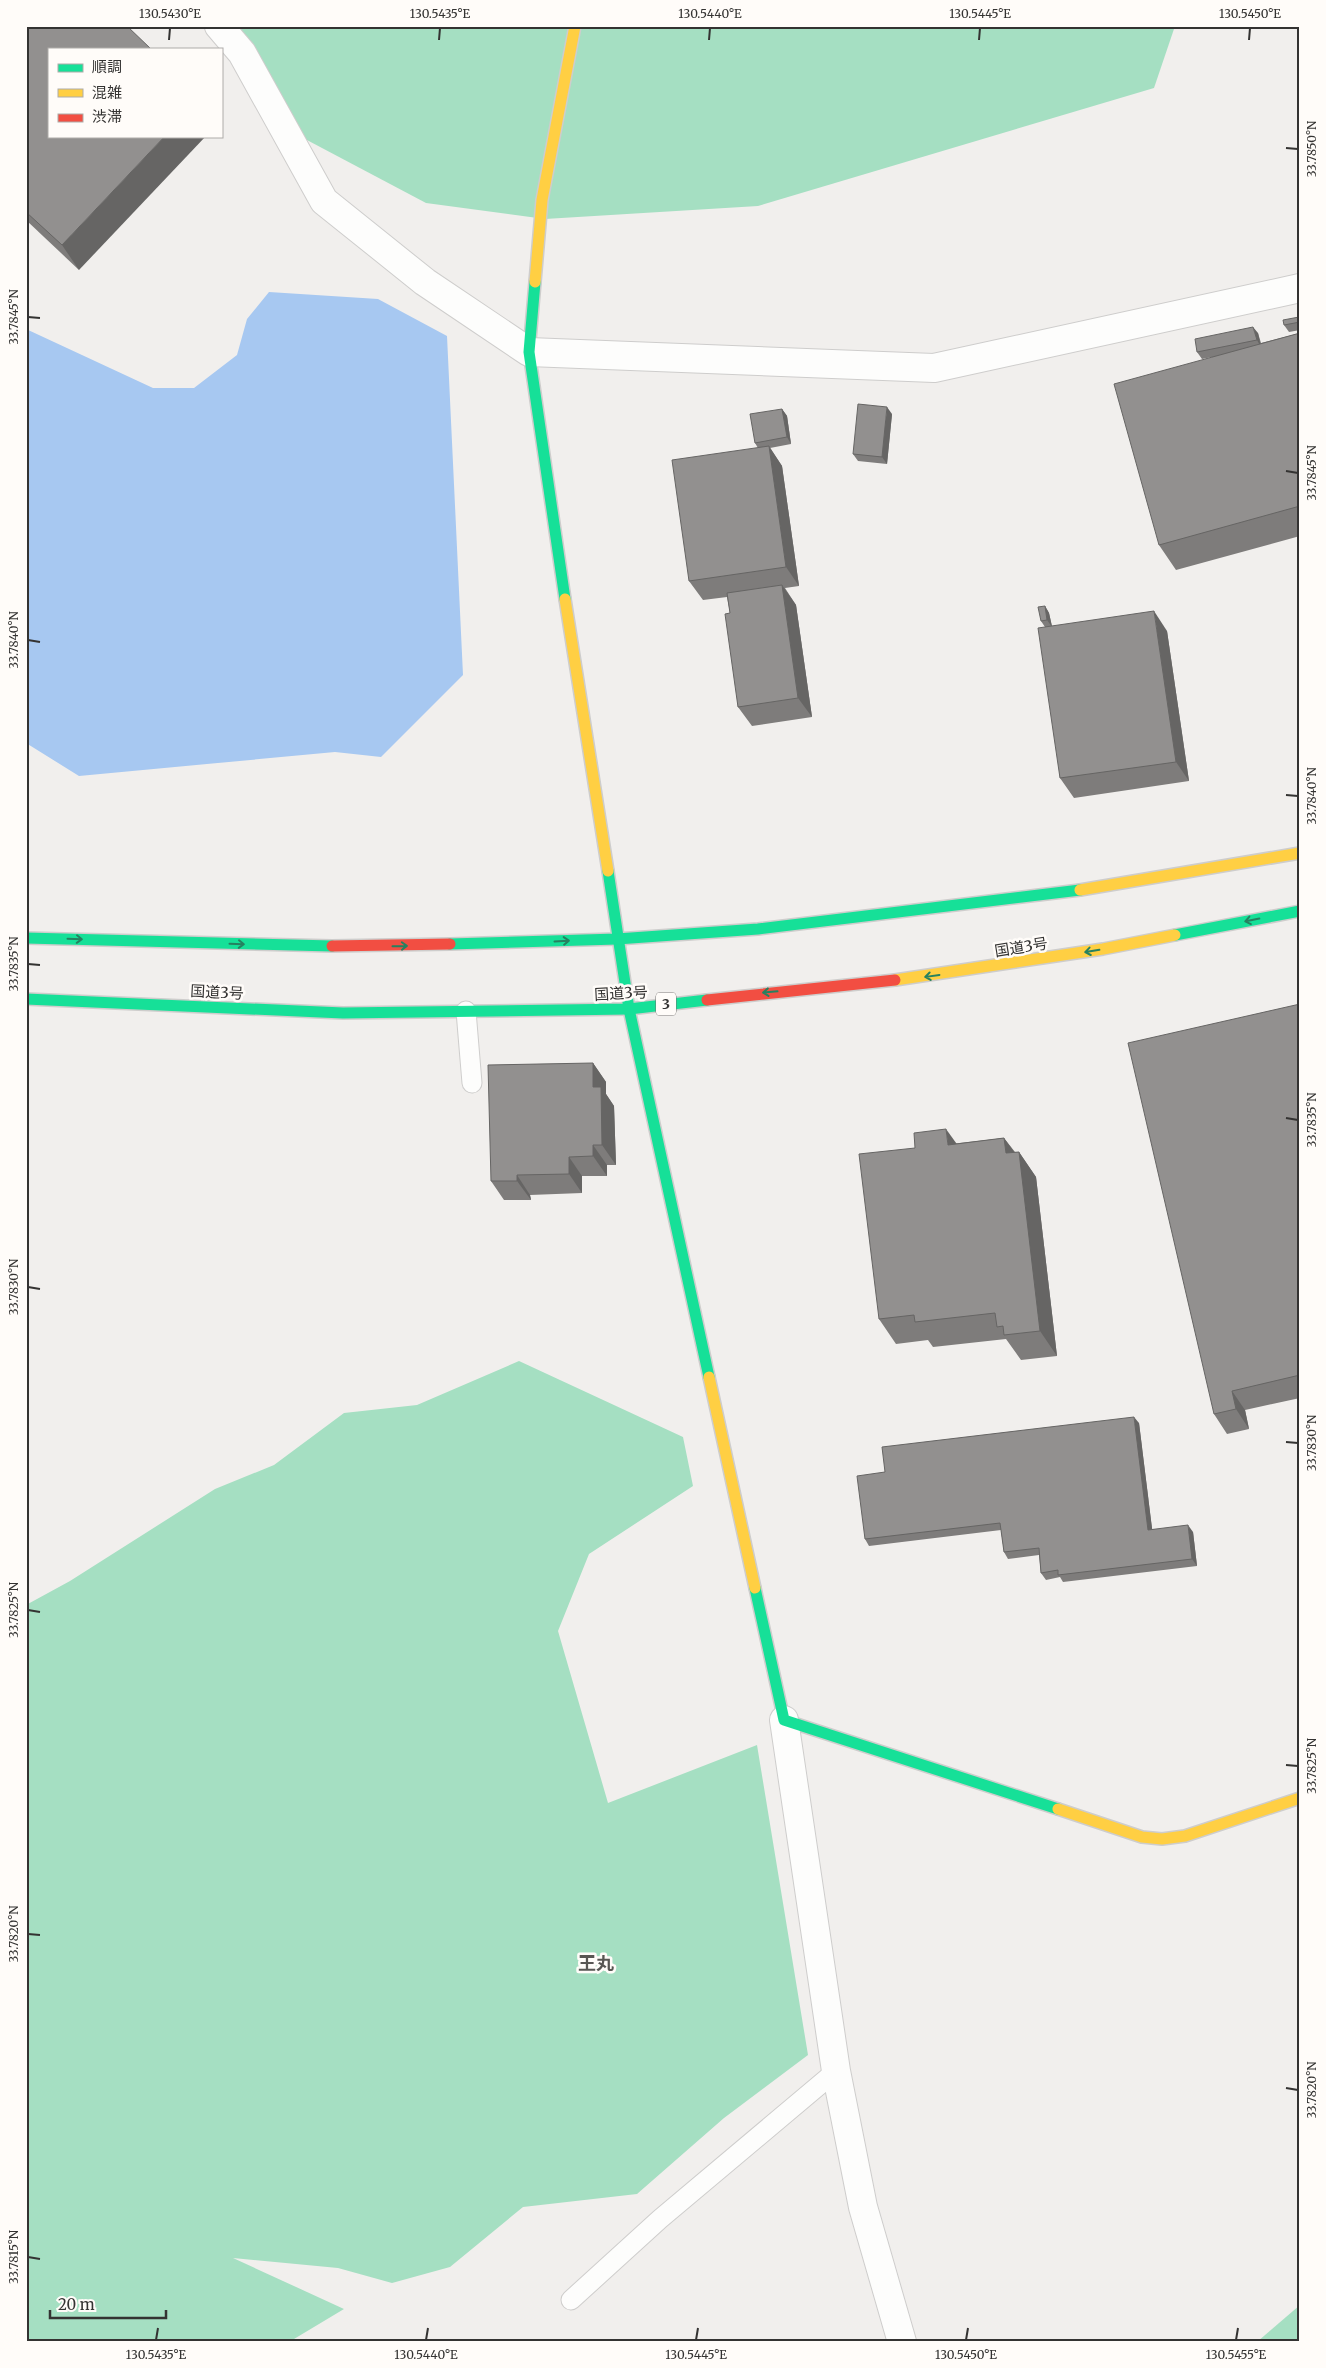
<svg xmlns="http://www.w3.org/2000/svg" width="1326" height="2368" font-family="Merriweather,'Noto Sans JP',serif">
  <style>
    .forest { fill: #a5dfc2 }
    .water { fill: #a7c8f1 }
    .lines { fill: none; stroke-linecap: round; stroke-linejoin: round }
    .lane-casing { stroke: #cecdcc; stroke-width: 21 }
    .street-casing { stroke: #cecdcc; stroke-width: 30 }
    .fast-casing { stroke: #cecdcc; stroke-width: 14 }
    .slow-casing { stroke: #cecdcc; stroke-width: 14 }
    .jam-casing { stroke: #cecdcc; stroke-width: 14 }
    .lane { stroke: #fdfdfc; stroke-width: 19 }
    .street { stroke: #fdfdfc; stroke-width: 28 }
    .fast { stroke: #16e098; stroke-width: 11 }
    .slow { stroke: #ffcf43; stroke-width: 11 }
    .jam { stroke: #f24e42; stroke-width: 11 }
    .wall { fill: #7e7c7b }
    .shaded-wall { fill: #666564 }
    .building { fill: #92908f; stroke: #666564 }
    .oneway { stroke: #268160 }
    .ticks { fill: none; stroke: #343332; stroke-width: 2 }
    .labels { text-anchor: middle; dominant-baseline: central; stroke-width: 5; stroke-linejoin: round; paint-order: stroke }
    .shield { fill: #fffcf9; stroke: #716f6e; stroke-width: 1 }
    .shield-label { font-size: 14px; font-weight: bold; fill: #343332 }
    .street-label { font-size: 15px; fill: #343332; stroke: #fffcf9 }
    .quarter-label { font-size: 18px; font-weight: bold; fill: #585653; stroke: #fffcf9 }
    .neatline { fill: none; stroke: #343332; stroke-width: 2 }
    .ticks-label { font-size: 12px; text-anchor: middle; fill: #343332 }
  </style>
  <rect width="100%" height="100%" fill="#f1efed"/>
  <g class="forest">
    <path d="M230,26H1175L1154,88L758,206L545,219L426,203L305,139Z"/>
    <path d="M519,1361L683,1437L693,1486L589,1554L558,1631L608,1803L757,1745L808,2055L724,2118L637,2194L523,2207L450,2267L392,2283L338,2268L233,2258L344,2309L289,2342H26V1605L70,1581L215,1489L274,1465L344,1413L417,1405Z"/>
    <path d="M1300,2305V2342H1257Z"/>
  </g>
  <path class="water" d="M269,292L378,299L447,336L463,675L381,757L335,752L79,776L26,743V329L153,388H194L237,355L247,319Z"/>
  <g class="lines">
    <defs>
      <g id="lane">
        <path d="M466,1011L472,1083"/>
        <path d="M571,2300L660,2219L836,2071"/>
      </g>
      <g id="street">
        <path d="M219,26L242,53L324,201L425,282L529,352L934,368L1300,288"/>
        <path d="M784,1720L836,2071L863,2207L902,2342"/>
      </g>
      <g id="fast">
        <path d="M535,282L529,352L565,599"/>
        <path d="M608,871L629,1009L709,1377"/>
        <path d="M1175,935L1300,911"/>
        <path d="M26,938L332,946"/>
        <path d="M450,944L617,939L758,929L1080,890"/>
        <path d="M26,999L343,1013L629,1009L707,1000"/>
        <path d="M755,1588L784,1720L1058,1809"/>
      </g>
      <g id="slow">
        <path d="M535,282L542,200L575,26"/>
        <path d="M565,599L608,871"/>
        <path d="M1080,890L1300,853"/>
        <path d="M895,980L1103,949L1175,935"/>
        <path d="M709,1377L755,1588"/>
        <path d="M1058,1809L1142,1837L1162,1839L1185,1836L1300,1798"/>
      </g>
      <g id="jam">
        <path d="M332,946L450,944"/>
        <path d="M707,1000L895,980"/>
      </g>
    </defs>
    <use href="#lane" class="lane-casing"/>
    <use href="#street" class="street-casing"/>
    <use href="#fast" class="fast-casing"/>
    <use href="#slow" class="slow-casing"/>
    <use href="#jam" class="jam-casing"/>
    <use href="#lane" class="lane"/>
    <use href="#street" class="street"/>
    <use href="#fast" class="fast"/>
    <use href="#slow" class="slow"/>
    <use href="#jam" class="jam"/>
  </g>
  <g class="wall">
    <path d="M26,26L79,270L26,220Z"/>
    <path d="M1300,317V330L1289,332L1284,325Z"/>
    <path d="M1258,333L1261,343L1300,333V536L1176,570L1159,545L1212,357L1202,359L1197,352Z"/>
    <path d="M782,409L787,416L791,444L770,448L782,466L799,586L785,588L796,605L812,717L752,726L738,707L730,613L727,597L703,600L689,581L758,448L755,443Z"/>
    <path d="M892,414L887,464L858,461L853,454Z"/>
    <path d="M1045,606L1049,613L1052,626L1167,631L1189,781L1074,798L1060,778L1045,627L1041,621Z"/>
    <path d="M1300,1004V1398L1245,1410L1249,1429L1227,1434L1214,1414Z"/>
    <path d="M593,1063L606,1082V1094L614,1106L616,1165H607V1176H582V1193L530,1195L531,1200H504L491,1181Z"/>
    <path d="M1004,1138L1015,1152H1019L1036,1177L1057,1356L1021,1360L1006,1339L933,1347L928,1340L896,1344L879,1319L915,1148Z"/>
    <path d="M1139,1423L1152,1529L1193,1532L1197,1566L1063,1582L1060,1577L1046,1580L1041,1573L1039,1555L1008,1559L1004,1552L1001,1530L869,1546L865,1539L885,1472Z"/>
  </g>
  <g class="shaded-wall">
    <path d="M165,136H206L79,270L62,245Z"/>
    <path d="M1253,327L1258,333L1261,347L1257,340Z"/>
    <path d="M887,407L892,414L887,464L882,457Z"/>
    <path d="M782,409L787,416L791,444L787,437Z"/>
    <path d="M769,446L782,466L799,586L786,567Z"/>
    <path d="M782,585L796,605L812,717L798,698Z"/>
    <path d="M1045,606L1049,613L1052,627L1047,620Z"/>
    <path d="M1154,611L1167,631L1189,781L1176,762Z"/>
    <path d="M593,1063L606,1082V1094L614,1106L616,1165L602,1145L593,1087Z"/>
    <path d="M946,1129L964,1154L948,1145Z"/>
    <path d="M1004,1138L1020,1160L1019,1152L1036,1177L1057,1356L1040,1331L1006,1153Z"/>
    <path d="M593,1145L607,1165V1176L593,1156Z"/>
    <path d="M569,1157L582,1176V1193L569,1174Z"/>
    <path d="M517,1175L530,1195L531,1200L517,1181Z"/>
    <path d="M1232,1391L1245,1410L1249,1429L1236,1409Z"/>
    <path d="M1134,1417L1139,1423L1153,1536L1148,1530Z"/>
    <path d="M1188,1525L1193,1532L1197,1566L1192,1559Z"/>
  </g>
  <g class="building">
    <path d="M26,26H127L151,49H49V136H165L62,245L26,212Z"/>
    <path d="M1299,317L1300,322L1284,325L1283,320Z"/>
    <path d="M1253,327L1257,340L1197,352L1195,339Z"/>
    <path d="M1300,333V506L1159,545L1114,384Z"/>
    <path d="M858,404L887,407L882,457L853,454Z"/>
    <path d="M782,409L787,437L755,443L750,414Z"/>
    <path d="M769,446L786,567L689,581L672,460Z"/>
    <path d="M782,585L798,698L738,707L725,614L730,613L727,593Z"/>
    <path d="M1045,606L1047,620L1041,621L1038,607Z"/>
    <path d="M1154,611L1176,762L1060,778L1038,628Z"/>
    <path d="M1300,1004V1375L1232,1391L1236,1409L1214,1414L1128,1043Z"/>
    <path d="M593,1063V1087H601L602,1145H593V1156L569,1157V1174L517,1175V1181H491L488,1065Z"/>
    <path d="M946,1129L948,1145L1004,1138L1006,1153L1019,1152L1040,1331L1004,1335L1003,1326L997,1327L995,1313L915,1322L914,1315L879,1319L859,1154L915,1148L914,1133Z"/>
    <path d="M1134,1417L1148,1530L1188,1525L1192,1559L1058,1575V1570L1041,1573L1039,1548L1004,1552L1000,1523L865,1539L857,1476L885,1472L882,1447Z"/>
  </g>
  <defs><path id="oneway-shaft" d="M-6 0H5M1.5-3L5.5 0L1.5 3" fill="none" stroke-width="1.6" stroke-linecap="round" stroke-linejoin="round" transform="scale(1.25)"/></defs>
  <g class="oneway">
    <use href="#oneway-shaft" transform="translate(1252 920) rotate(169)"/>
    <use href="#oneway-shaft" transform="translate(75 939) rotate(2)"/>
    <use href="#oneway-shaft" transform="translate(562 941) rotate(-3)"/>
    <use href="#oneway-shaft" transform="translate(237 944) rotate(2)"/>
    <use href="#oneway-shaft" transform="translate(400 946) rotate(-1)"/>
    <use href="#oneway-shaft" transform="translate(1092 951) rotate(171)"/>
    <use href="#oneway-shaft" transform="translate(932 976) rotate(172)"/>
    <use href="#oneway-shaft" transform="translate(770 992) rotate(175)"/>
  </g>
  <path class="ticks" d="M169,40L170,28M439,40L440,28M709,40L710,28M979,40L980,28M1249,40L1250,28M1286,148L1298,149M28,317L40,318M1286,471L1298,473M28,640L40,642M1286,795L1298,796M28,964L40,965M1286,1118L1298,1120M28,1287L40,1289M1286,1442L1298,1443M28,1610L40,1612M1286,1765L1298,1766M28,1934L40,1935M1286,2088L1298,2090M28,2257L40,2259M156,2340L158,2328M426,2340L428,2328M696,2340L698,2328M966,2340L968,2328M1236,2340L1238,2328"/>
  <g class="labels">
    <rect class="shield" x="656" y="992.5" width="20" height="23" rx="4"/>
    <g class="shield-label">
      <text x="666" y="1004">3</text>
    </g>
    <g class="street-label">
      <text transform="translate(1021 947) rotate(-9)">国道3号</text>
      <text transform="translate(217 992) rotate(3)">国道3号</text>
      <text transform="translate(621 993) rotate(-3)">国道3号</text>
    </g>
    <g class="quarter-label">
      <text x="596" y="1963">王丸</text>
    </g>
  </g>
  <rect width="1326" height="2368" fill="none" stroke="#fffcf9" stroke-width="55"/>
  <rect x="48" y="48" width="175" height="90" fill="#fffcf9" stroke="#aeaca9"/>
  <rect x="58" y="64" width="25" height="8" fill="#16e098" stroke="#aeaca9"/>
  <text x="92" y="72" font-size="15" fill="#343332">順調</text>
  <rect x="58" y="89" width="25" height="8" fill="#ffcf43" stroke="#aeaca9"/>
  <text x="92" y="98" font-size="15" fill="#343332">混雑</text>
  <rect x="58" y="114" width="25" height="8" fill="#f24e42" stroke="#aeaca9"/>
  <text x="92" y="122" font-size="15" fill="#343332">渋滞</text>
  <path d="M50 2310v8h116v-8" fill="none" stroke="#343332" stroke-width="2.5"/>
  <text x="58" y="2310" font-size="15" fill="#343332" stroke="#fffcf9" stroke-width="4" paint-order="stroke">20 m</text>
  <rect x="28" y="28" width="1270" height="2312" class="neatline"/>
  <g class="ticks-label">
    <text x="170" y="18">130.5430°E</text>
    <text x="440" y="18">130.5435°E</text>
    <text x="710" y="18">130.5440°E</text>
    <text x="980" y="18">130.5445°E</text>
    <text x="1250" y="18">130.5450°E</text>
    <text transform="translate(1312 149) rotate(-90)" y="4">33.7850°N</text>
    <text transform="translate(14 317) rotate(-90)" y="4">33.7845°N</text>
    <text transform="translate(1312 473) rotate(-90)" y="4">33.7845°N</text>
    <text transform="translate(14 640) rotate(-90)" y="4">33.7840°N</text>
    <text transform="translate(1312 796) rotate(-90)" y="4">33.7840°N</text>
    <text transform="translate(14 964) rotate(-90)" y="4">33.7835°N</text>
    <text transform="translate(1312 1120) rotate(-90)" y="4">33.7835°N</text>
    <text transform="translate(14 1287) rotate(-90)" y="4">33.7830°N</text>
    <text transform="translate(1312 1443) rotate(-90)" y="4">33.7830°N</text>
    <text transform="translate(14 1610) rotate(-90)" y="4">33.7825°N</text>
    <text transform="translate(1312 1766) rotate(-90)" y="4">33.7825°N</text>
    <text transform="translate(14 1934) rotate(-90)" y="4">33.7820°N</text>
    <text transform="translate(1312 2090) rotate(-90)" y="4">33.7820°N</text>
    <text transform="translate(14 2257) rotate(-90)" y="4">33.7815°N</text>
    <text x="156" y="2359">130.5435°E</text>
    <text x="426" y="2359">130.5440°E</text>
    <text x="696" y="2359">130.5445°E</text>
    <text x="966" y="2359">130.5450°E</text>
    <text x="1236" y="2359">130.5455°E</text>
  </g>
</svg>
